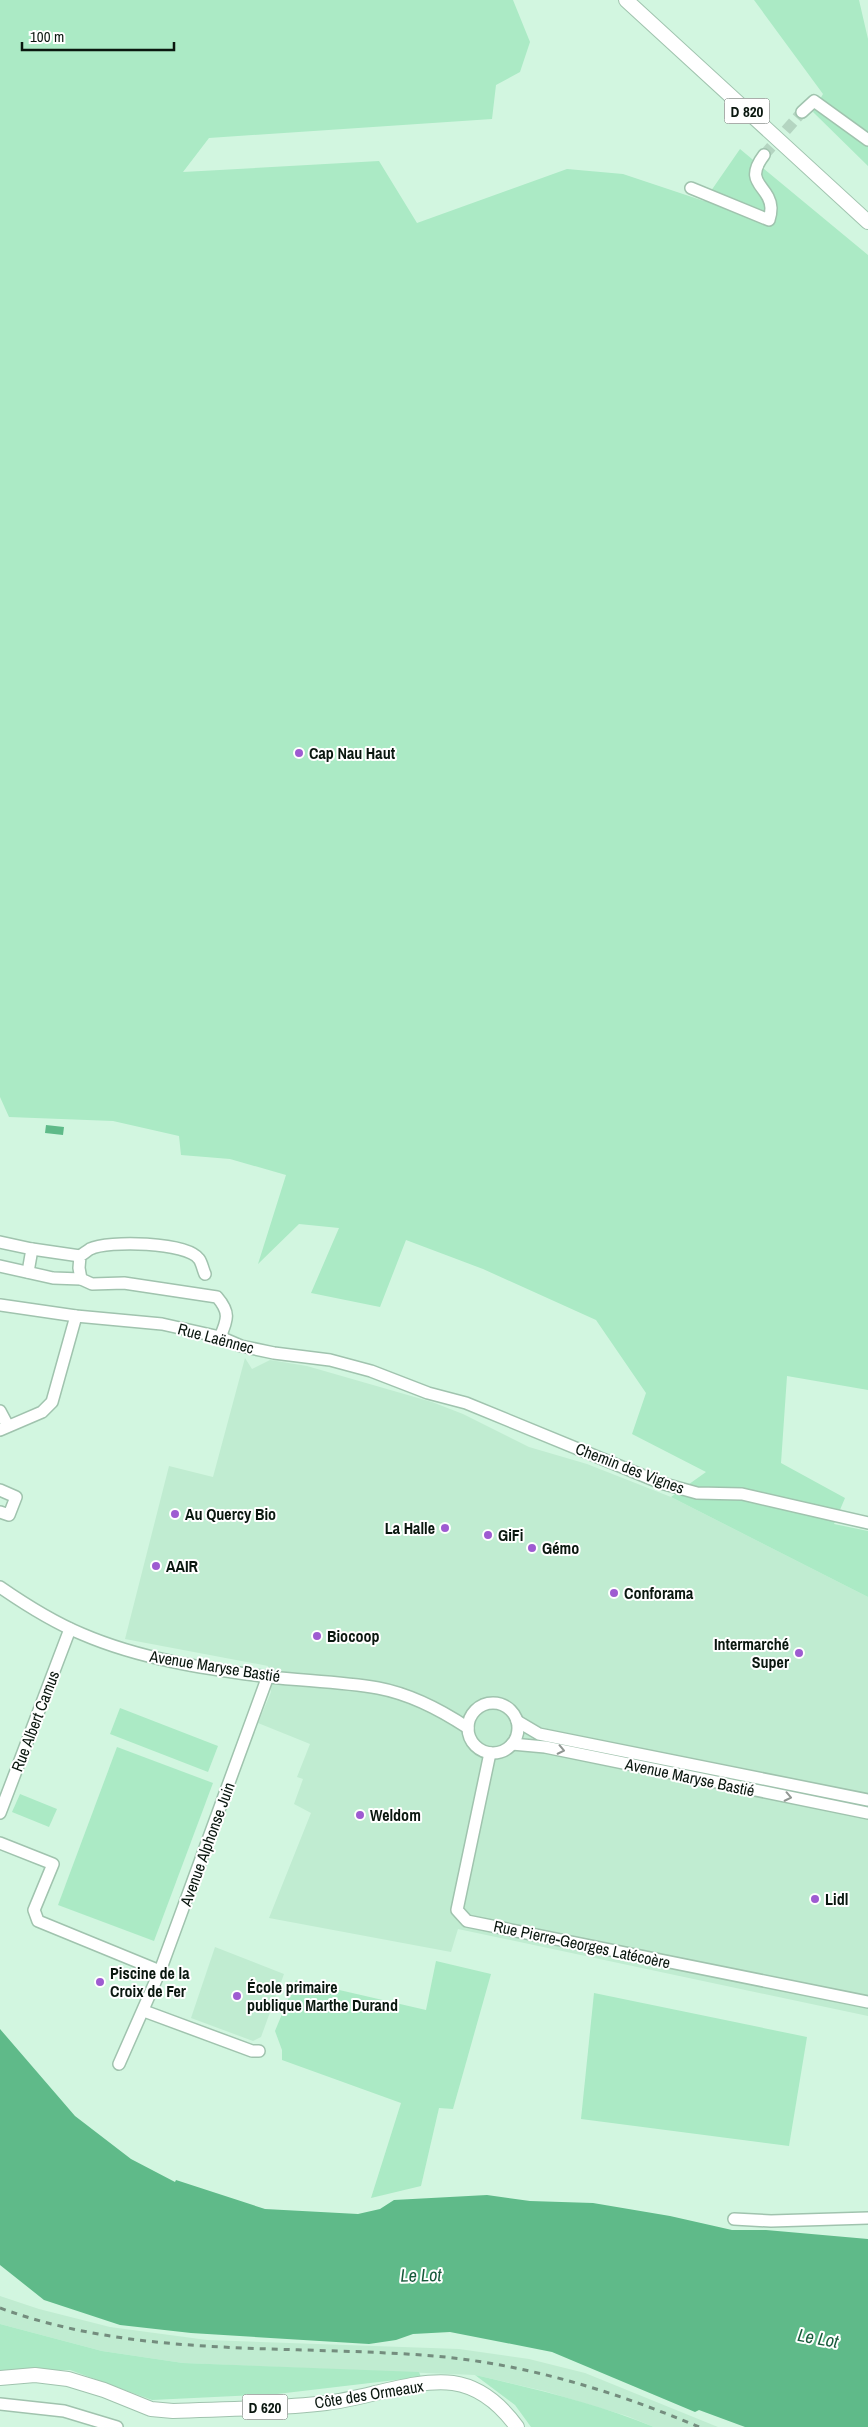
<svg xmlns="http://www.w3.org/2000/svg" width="868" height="2427" font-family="'Archivo Narrow',sans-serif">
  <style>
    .built { fill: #c0ecd1 }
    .green { fill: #abeac5 }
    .water { fill: #5fba89 }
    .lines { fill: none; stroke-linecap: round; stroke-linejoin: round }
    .minor-tunnel { stroke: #b4d5c1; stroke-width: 11; stroke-dasharray: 11 5.5; stroke-linecap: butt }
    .minor-casing { stroke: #a0c3ae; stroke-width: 14 }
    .major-casing { stroke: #a0c3ae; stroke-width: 16 }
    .minor { stroke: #fff; stroke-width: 11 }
    .major { stroke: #fff; stroke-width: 14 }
    .rail { stroke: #748d7e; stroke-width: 3; stroke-dasharray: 6 6; stroke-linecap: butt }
    .oneway { stroke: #919793 }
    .poi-dot { fill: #9e5bd1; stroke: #fff; stroke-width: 2 }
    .labels { text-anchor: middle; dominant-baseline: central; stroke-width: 4; stroke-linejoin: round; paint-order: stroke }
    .shield { fill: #fff; stroke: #545d57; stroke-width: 1 }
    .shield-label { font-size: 15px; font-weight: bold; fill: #0a170f }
    .poi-label { font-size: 16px; font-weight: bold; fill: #0a170f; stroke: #fff; text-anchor: start }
    .street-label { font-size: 16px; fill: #0a170f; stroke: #fff }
    .water-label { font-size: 18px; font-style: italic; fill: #165a3a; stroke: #fff }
  </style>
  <rect width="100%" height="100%" fill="#d2f6e0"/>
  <g class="built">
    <path d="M245,1358L252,1369L270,1360L307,1366L432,1402L463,1414L529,1447L587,1464L671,1497L868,1597V2016L458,1929L451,1952L269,1918L311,1813L294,1804L303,1779L297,1777L310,1744L258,1723L271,1692L268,1666L125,1639L169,1466L213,1477Z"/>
    <path d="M215,1947L284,1974L261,2037L253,2041L191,2018Z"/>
    <path d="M0,2296L39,2309L110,2327L207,2340L459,2349L529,2359L585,2373L718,2427H654L627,2416L544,2391L475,2375L183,2363L102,2351L0,2324Z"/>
  </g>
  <g class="green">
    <path d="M0,0H513L530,42L520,72L496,85L492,119L209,138L183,172L379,161L417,223L567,169L623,174L704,201L740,149L868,255V1390L787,1376L781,1463L845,1498L834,1524L868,1531V1597L671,1497L706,1472L632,1434L646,1393L596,1320L483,1269L406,1240L380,1307L311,1293L339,1228L299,1224L258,1264L286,1175L230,1159L181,1155L179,1136L113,1121L9,1117L0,1097Z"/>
    <path d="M754,0H859L868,39V166L813,112L823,94Z"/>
    <path d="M120,1708L218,1746L208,1772L110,1734Z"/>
    <path d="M117,1747L213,1783L154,1941L58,1905Z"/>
    <path d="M20,1794L57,1809L49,1827L12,1812Z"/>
    <path d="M436,1961L491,1974L453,2109L439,2108L421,2186L371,2198L401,2103L282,2060V2050L275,2031L296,1980L426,2010Z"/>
    <path d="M594,1993L807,2037L789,2146L581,2119Z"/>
    <path d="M0,2324L102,2351L183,2363L419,2372L421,2377L277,2394L152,2400L70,2370H0Z"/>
    <path d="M475,2375C535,2389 596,2403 654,2427H531L515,2405Z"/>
  </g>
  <g class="water">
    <path d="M46,1125L64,1127L63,1135L45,1133Z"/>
    <path d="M0,2029L75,2116L131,2159L175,2182L176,2180L265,2209L358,2214L380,2209L394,2200L487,2195L530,2201L593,2203L670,2216L732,2230H766L868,2239V2427H745L699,2410L695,2412L552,2352L450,2332L413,2334L396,2340L369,2344L191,2333L120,2325L44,2300L0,2265Z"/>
  </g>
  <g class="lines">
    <path class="minor-tunnel" d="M764,155L802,112"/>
    <defs>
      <g id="minor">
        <path d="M802,112L814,101L868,140"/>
        <path d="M691,188L769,220C770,217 771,212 771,208C770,185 742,184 764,155"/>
        <path d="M0,1242L32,1249L28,1272"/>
        <path d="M32,1249L80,1256"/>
        <path d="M0,1266L53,1278L81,1279"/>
        <path d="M205,1274C203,1270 202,1263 199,1259C187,1242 108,1240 90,1249C87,1251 83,1254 80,1256L79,1268L81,1279L92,1284L124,1283L217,1297C230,1312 228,1319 220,1337"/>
        <path d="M0,1305L76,1316L162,1324L220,1337L241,1346L274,1353L330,1360L371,1371L428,1393L466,1403L661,1483L697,1493L742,1494L868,1523"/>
        <path d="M0,1411L8,1426"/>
        <path d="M0,1430L42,1412L52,1402L76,1316"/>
        <path d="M0,1490L16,1497L9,1515L0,1512"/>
        <path d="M0,1587C26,1605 53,1622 82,1634C140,1659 206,1669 269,1677C306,1681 342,1682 378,1688C410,1694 441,1710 468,1728"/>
        <circle cx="493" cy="1728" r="25"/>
        <path d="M517,1721L539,1734L868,1800"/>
        <path d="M512,1744L545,1747L868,1813"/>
        <path d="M490,1753L457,1910L467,1921L868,2002"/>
        <path d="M0,1813L70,1629"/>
        <path d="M0,1843L53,1864L34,1910L38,1921L160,1971"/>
        <path d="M144,2011L252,2051H259"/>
        <path d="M119,2064L160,1971L268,1676"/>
        <path d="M734,2219L771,2221L868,2218"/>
        <path d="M0,2404L64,2411L117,2427"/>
      </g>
      <g id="major">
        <path d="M626,0L868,222"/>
        <path d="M0,2378L35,2375L68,2379L104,2390L151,2409L173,2411C224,2409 276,2409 326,2403C365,2399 415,2378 453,2383C481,2387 501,2405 517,2427"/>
      </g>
    </defs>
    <use href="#minor" class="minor-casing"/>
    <use href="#major" class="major-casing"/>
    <use href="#minor" class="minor"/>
    <use href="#major" class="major"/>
    <path class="rail" d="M0,2308C139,2359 289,2344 434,2356C526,2364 614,2391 699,2427"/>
  </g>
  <defs><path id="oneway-chevron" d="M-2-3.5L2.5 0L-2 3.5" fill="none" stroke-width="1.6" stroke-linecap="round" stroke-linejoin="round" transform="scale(1.25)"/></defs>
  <g class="oneway">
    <use href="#oneway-chevron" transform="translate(561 1750) rotate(12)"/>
    <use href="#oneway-chevron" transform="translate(788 1797) rotate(12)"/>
  </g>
  <g class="poi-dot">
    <circle cx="299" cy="753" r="5"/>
    <circle cx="175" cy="1514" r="5"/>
    <circle cx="445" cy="1528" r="5"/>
    <circle cx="488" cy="1535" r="5"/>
    <circle cx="532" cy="1548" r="5"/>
    <circle cx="156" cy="1566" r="5"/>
    <circle cx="614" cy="1593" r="5"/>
    <circle cx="317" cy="1636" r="5"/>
    <circle cx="799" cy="1653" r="5"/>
    <circle cx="360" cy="1815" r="5"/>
    <circle cx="815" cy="1899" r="5"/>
    <circle cx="100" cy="1982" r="5"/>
    <circle cx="237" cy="1996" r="5"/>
  </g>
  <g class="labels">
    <g class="shield">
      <rect x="724.5" y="98.5" width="45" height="25" rx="4"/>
      <rect x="242.5" y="2394.5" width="45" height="25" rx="4"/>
    </g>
    <g class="shield-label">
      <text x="747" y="111">D 820</text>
      <text x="265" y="2407">D 620</text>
    </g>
    <g class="poi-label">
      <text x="309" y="753">Cap Nau Haut</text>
      <text x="185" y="1514">Au Quercy Bio</text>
      <text x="435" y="1528" text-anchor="end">La Halle</text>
      <text x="498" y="1535">GiFi</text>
      <text x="542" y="1548">Gémo</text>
      <text x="166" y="1566">AAIR</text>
      <text x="624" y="1593">Conforama</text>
      <text x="327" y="1636">Biocoop</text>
      <text x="789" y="1644" text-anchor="end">Intermarché<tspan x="789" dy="18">Super</tspan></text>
      <text x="370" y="1815">Weldom</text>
      <text x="825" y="1899">Lidl</text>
      <text x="110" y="1973">Piscine de la<tspan x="110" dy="18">Croix de Fer</tspan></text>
      <text x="247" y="1987">École primaire<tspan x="247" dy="18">publique Marthe Durand</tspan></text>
    </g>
    <g class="street-label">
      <text transform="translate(216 1338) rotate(15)">Rue Laënnec</text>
      <text transform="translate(630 1468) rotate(21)">Chemin des Vignes</text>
      <text transform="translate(215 1666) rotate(9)">Avenue Maryse Bastié</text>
      <text transform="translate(35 1721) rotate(-69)">Rue Albert Camus</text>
      <text transform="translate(690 1777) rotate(12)">Avenue Maryse Bastié</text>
      <text transform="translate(207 1844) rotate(-70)">Avenue Alphonse Juin</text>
      <text transform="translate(582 1944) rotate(12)">Rue Pierre-Georges Latécoère</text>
      <text transform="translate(369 2394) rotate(-9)">Côte des Ormeaux</text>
    </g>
    <g class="water-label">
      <text transform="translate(421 2275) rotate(-1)">Le Lot</text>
      <text transform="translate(818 2338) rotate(10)">Le Lot</text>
    </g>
  </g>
  <path d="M22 42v8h152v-8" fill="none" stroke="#0a170f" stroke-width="2.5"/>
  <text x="30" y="42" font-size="15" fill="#0a170f" stroke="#ffffff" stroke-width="4" paint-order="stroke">100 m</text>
</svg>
